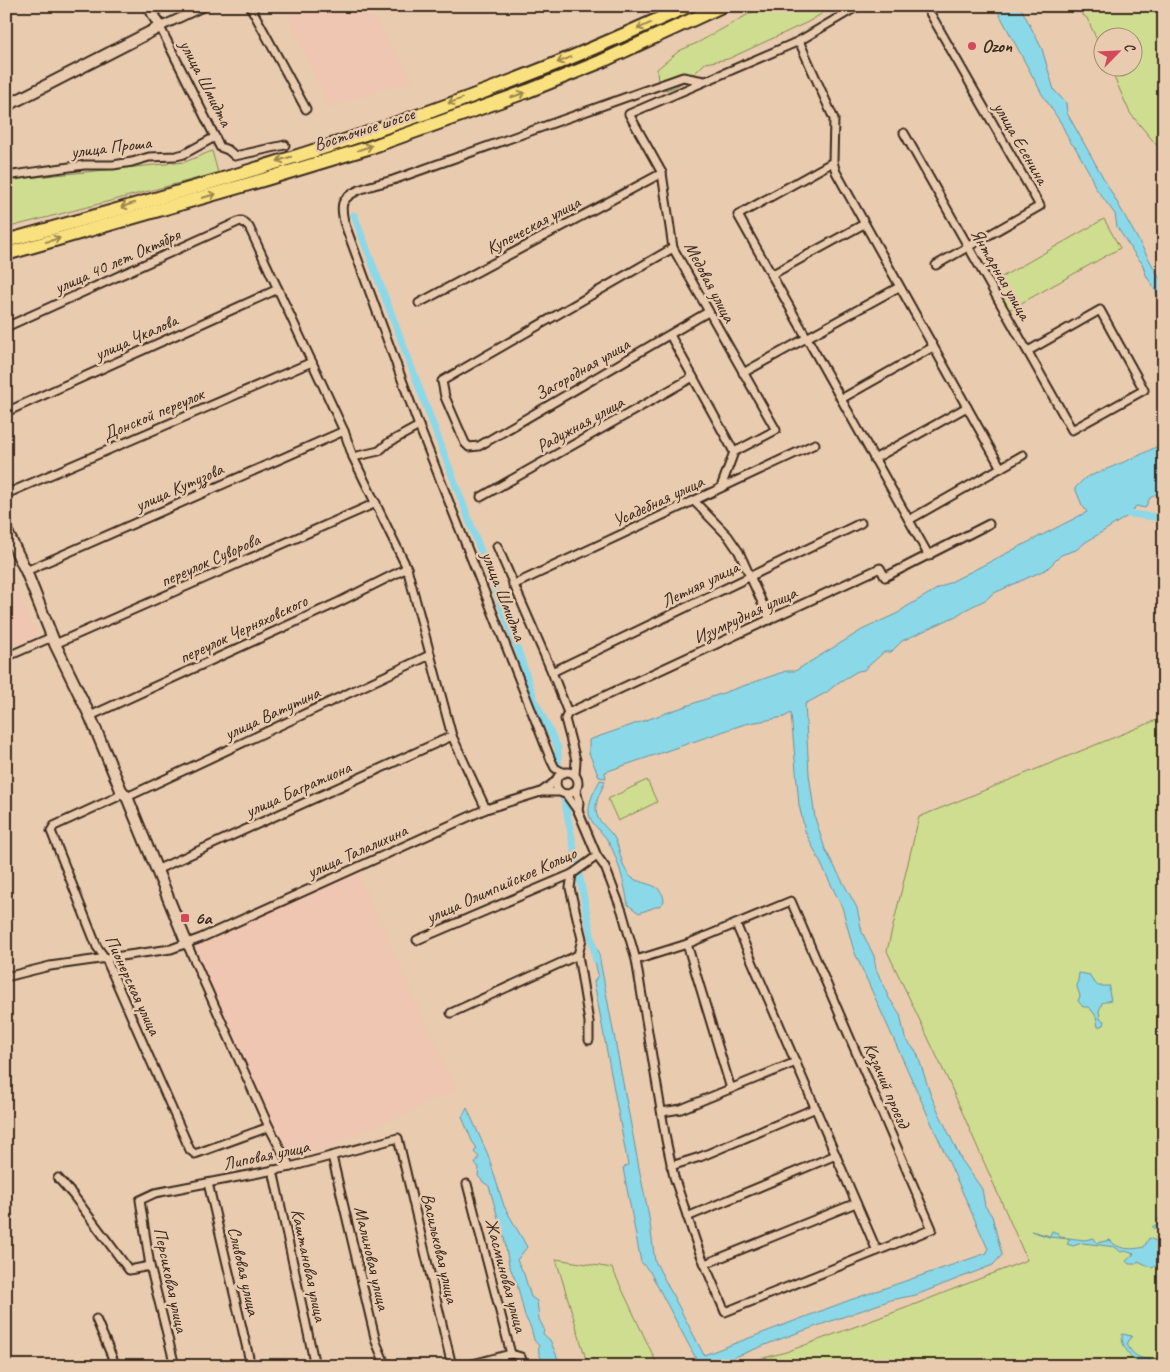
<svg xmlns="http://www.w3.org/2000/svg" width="1170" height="1372" font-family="Caveat,sans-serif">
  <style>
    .built { fill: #eec6b2 }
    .green { fill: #cfdd90; stroke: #858457 }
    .water { fill: #8bd8e9; stroke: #6b9298 }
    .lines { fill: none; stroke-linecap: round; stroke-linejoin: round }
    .canal { stroke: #8bd8e9; stroke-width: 7 }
    .street-casing { stroke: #3b2a1e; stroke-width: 11 }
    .secondary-casing { stroke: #3b2a1e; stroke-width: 14 }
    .highway-casing { stroke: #3b2a1e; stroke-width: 16 }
    .street { stroke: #e9cbb0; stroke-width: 7 }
    .secondary { stroke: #e9cbb0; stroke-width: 10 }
    .highway { stroke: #fae180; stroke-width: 12 }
    .oneway { stroke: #9a864f }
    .poi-dot { fill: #d1495b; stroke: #e9cbb0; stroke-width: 2 }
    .labels { text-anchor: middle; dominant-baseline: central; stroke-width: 5; stroke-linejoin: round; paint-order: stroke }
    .poi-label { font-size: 18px; font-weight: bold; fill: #3b2a1e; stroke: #e9cbb0; text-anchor: start }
    .street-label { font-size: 18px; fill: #3b2a1e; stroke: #e9cbb0 }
  </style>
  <rect width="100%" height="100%" fill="#e9cbb0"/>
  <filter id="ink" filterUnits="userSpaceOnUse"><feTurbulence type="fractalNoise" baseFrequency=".02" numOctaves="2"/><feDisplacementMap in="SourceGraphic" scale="10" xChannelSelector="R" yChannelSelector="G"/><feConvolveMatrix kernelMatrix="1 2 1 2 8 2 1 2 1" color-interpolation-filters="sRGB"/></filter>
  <g filter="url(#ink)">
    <g class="built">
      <path d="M283,6H368L413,81L329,107Z"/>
      <path d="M6,569L37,636L6,649Z"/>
      <path d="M358,872L456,1091L292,1163L192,945Z"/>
    </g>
    <g class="green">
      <path d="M763,6H834L808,22L728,59L705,63L691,77L675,87L666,90L658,84L657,69L679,51L699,42Z"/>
      <path d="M1071,6H1164V154L1130,113L1110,68H1132V38H1102V51L1087,18Z"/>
      <path d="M212,151L218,173L6,228V180L185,162Z"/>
      <path d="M1104,219L1120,248L1009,310L993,282Z"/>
      <path d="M1164,717V1366H734L786,1352L903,1309L1027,1260L948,1080L887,951L919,817Z"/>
      <path d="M647,780L657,802L618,821L608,799Z"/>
      <path d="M556,1259L612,1268L658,1366H588Z"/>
    </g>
    <g class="water">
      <path d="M995,6H1020L1042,49L1054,90L1066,103L1067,113L1164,286V305L1146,275L1142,263L1136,256L1117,227L1115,214L1095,187L1089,172L1075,147L1070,142L1061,123L1042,94Z"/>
      <path d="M1164,443V489L1150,498L1145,508L1136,506L1131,514L1086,542L1076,550L1061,555L1047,569L992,594L987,599L965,610L956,616L902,641L891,652H884L864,670L858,671L839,682L827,692L805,704L809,774L815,818L825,849L857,908L862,932L874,956L876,969L889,998L900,1014L905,1038L917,1053L931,1096L961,1159L982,1189L985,1206L992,1216L1002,1255L993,1265L916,1295L891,1300L783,1338L712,1366H700L650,1272L641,1262L623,1168L628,1165L594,982L598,975L593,951L598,950L640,1173L649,1217L655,1261L704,1355L850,1300L987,1253L988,1249L854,951L842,907L805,831L799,805L791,713L784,717L745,724L605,772L606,778L599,777L589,753V740L786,671H795L862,630L898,613L906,607L937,589L1087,512L1082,505L1075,488L1085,478L1136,457Z"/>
      <path d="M600,780L605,781C602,790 595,800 596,810C596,822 610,829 615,839C621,851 621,869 632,878C645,886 662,882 664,901L661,905L639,913L628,905C625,885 618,858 608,841C602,831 590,824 589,813C588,801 595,790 600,780Z"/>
      <path d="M1079,973L1090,975L1092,980L1098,986H1110L1109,991L1111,1000L1102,1003L1099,1011L1100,1019L1104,1021L1103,1025L1098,1027L1096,1016L1089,1007H1083L1078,1001L1080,996L1077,987Z"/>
      <path d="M467,1108L488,1155L504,1206L527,1247L517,1260L524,1274L531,1297L537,1301L539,1319L544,1329L543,1334L550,1340L561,1366H547L546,1362C539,1357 538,1354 539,1346L534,1340L531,1328L525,1316L517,1284L509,1265L503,1232L495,1228L500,1225L489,1186L483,1182L478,1176L479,1167L475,1164L479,1157L474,1152L477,1148L472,1141L462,1117Z"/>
      <path d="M1160,1211L1164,1213V1267L1154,1266L1153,1268L1138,1261L1136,1264H1129L1126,1261L1134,1254L1125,1251L1121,1252L1115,1247L1100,1245L1082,1243L1073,1246L1067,1244L1070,1239L1049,1237L1031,1231L1050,1236L1052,1231L1057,1233L1060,1237L1085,1240L1094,1238L1097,1243L1110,1240C1117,1250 1133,1250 1144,1247L1149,1238L1159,1242L1163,1234L1161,1229L1153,1228V1226L1161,1223L1157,1220L1161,1217Z"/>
      <path d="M1122,1334L1132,1336L1127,1344C1132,1355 1139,1359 1150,1359L1151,1366H1140C1131,1355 1121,1349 1122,1334Z"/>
    </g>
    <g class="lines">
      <g class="canal">
        <path d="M354,215L518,650L535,701L558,748V773"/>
        <path d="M1122,513L1164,518"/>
        <path d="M563,793L596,960"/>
      </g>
      <defs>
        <g id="street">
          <path d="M205,6L160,27L220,147L228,150L235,156L285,145"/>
          <path d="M250,6L306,109"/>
          <path d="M926,6L1040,206L936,265"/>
          <path d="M799,41L834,119L833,162L836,172L1001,468"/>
          <path d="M904,133L1072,430L1144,390L1100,310L1028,351"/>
          <path d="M833,162L738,215L929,556"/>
          <path d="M6,176L84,165H113L132,162L149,157L176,156L184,154L215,137"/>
          <path d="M673,248L442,381L445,397L465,443L469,447L479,446L708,312"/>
          <path d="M771,275L864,224"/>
          <path d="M419,303L662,173"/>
          <path d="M6,327L240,221H242L249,227L344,431L353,457L407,568L452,736L486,809"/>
          <path d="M670,335L734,452"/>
          <path d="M743,373L899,287"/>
          <path d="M841,399L933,347"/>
          <path d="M6,412L278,289"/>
          <path d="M419,426L551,760L555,768L564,773"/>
          <path d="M353,457L379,451L388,443L419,426L344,222C343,216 341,209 343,203C349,189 379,184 393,180L683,77L704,81"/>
          <path d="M874,459L967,407"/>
          <path d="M721,487L734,452L776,430L673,248L662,173L629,114L799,41L858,6"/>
          <path d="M6,494L312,362"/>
          <path d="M481,497L693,377"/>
          <path d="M694,501L728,536L739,552L770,620"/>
          <path d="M909,520L1023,455"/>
          <path d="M497,546L552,672L568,713L565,719L576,760L575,775"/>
          <path d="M26,571L344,431"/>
          <path d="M513,585L815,444"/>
          <path d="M55,644L376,503"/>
          <path d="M6,657L52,637"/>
          <path d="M552,672L861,523"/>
          <path d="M568,713L880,568L885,577L989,524"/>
          <path d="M90,716L339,602L407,568"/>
          <circle cx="567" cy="783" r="11"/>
          <path d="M556,781L541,792H560"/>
          <path d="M121,790L117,797L54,826L51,831L97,947L106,959L190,1150L195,1154L269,1127"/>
          <path d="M576,790L579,802L578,811"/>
          <path d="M566,794L578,811L597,856L605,867L622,911L636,960L666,1140L674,1177L698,1248L725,1312L932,1229L791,901L687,944L636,960"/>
          <path d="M127,797L430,655"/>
          <path d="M156,870L452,736"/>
          <path d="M572,874L570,888L582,939L578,955L589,1022V1040"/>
          <path d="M736,924L877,1251"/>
          <path d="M417,940L572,874L597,856"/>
          <path d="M187,944L269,1127L290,1167"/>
          <path d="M687,944L731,1089"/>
          <path d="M6,977L50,966L171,949L201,938L486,809L541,792"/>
          <path d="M451,1013L578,955"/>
          <path d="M662,1112L681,1109L796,1062"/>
          <path d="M332,1156L376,1342L386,1366"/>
          <path d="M671,1166L700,1157L816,1108"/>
          <path d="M273,1170L315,1366"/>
          <path d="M58,1178L73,1195L129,1270L150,1266"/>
          <path d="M208,1183L251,1366"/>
          <path d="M467,1184L511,1354"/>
          <path d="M687,1217L836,1155"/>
          <path d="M705,1264L856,1203"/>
          <path d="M96,1319L116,1366"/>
          <path d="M511,1354L521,1357L523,1366"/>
          <path d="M175,1366L150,1266L140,1200L155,1193L290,1167L398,1138L452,1366"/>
          <path d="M465,1366L511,1354"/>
        </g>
        <g id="secondary">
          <path d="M6,106L160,27L149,6"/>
          <path d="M6,530L26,571L55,644L90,716L121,790L127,797L187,944"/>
        </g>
        <g id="highway">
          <path d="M6,241C184,192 364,140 535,72C587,52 637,29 688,6"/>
          <path d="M6,254L266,179L371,147L528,91L600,62L722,6"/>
        </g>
      </defs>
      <use href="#street" class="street-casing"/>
      <use href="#secondary" class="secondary-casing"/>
      <use href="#highway" class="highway-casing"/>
      <use href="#street" class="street"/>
      <use href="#secondary" class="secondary"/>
      <use href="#highway" class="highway"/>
    </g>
    <defs><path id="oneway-shaft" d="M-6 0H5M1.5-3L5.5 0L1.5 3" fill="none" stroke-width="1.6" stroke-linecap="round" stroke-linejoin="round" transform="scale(1.25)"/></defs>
    <g class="oneway">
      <use href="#oneway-shaft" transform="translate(644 26) rotate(156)"/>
      <use href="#oneway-shaft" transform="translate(564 60) rotate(158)"/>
      <use href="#oneway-shaft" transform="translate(518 95) rotate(-19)"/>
      <use href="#oneway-shaft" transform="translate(455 101) rotate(160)"/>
      <use href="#oneway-shaft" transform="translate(365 148) rotate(-18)"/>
      <use href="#oneway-shaft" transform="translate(284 159) rotate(163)"/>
      <use href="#oneway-shaft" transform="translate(209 196) rotate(-16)"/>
      <use href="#oneway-shaft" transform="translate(128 205) rotate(163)"/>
      <use href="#oneway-shaft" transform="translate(53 240) rotate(-16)"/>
    </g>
  </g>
  <g class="poi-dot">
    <circle cx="972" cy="46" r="5"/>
    <rect x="180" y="913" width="10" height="10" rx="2.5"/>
  </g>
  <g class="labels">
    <g class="poi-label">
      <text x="982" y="46">Ozon</text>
      <text x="195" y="918">6а</text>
    </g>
    <g class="street-label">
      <text transform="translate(206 83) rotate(63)">улица Шмидта</text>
      <text transform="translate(364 129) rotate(-18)">Восточное шоссе</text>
      <text transform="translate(1021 143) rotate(60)">улица Есенина</text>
      <text transform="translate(111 147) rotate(-7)">улица Проша</text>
      <text transform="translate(533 225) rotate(-28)">Купеческая улица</text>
      <text transform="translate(117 261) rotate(-24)">улица 40 лет Октября</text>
      <text transform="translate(1001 274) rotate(60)">Янтарная улица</text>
      <text transform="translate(710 282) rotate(62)">Медовая улица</text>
      <text transform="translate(136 337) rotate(-24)">улица Чкалова</text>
      <text transform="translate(582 369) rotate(-30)">Загородная улица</text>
      <text transform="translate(153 414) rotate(-23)">Донской переулок</text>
      <text transform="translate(580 424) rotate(-29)">Радужная улица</text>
      <text transform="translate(179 487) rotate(-24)">улица Кутузова</text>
      <text transform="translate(658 501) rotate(-25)">Усадебная улица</text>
      <text transform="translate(210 560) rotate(-24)">переулок Суворова</text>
      <text transform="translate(700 584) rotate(-26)">Летняя улица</text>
      <text transform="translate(504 596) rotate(69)">улица Шмидта</text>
      <text transform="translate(745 615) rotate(-25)">Изумрудная улица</text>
      <text transform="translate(243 629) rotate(-25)">переулок Черняховского</text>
      <text transform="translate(272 713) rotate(-25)">улица Ватутина</text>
      <text transform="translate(298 789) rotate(-24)">улица Багратиона</text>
      <text transform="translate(357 851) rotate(-24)">улица Талалихина</text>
      <text transform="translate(501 885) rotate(-24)">улица Олимпийское Кольцо</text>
      <text transform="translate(133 985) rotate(65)">Пионерская улица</text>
      <text transform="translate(887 1085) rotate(67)">Казачий проезд</text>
      <text transform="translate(266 1155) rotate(-12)">Липовая улица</text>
      <text transform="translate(440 1248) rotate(77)">Васильковая улица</text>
      <text transform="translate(372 1258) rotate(77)">Малиновая улица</text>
      <text transform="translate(309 1265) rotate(78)">Каштановая улица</text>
      <text transform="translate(244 1271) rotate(77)">Сливовая улица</text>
      <text transform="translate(506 1275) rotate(75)">Жасминовая улица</text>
      <text transform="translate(171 1280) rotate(78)">Персиковая улица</text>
    </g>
  </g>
  <rect width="1170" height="1372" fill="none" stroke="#e9cbb0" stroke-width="25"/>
  <rect x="12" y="12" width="1145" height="1347" fill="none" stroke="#3b2a1e" stroke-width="2" filter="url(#ink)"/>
  <g transform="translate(1118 52) rotate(66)"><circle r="24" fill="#e9cbb0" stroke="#a38b76"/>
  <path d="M0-4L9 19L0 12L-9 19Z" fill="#d1495b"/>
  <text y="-8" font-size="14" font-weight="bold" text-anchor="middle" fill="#3b2a1e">С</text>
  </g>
</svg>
